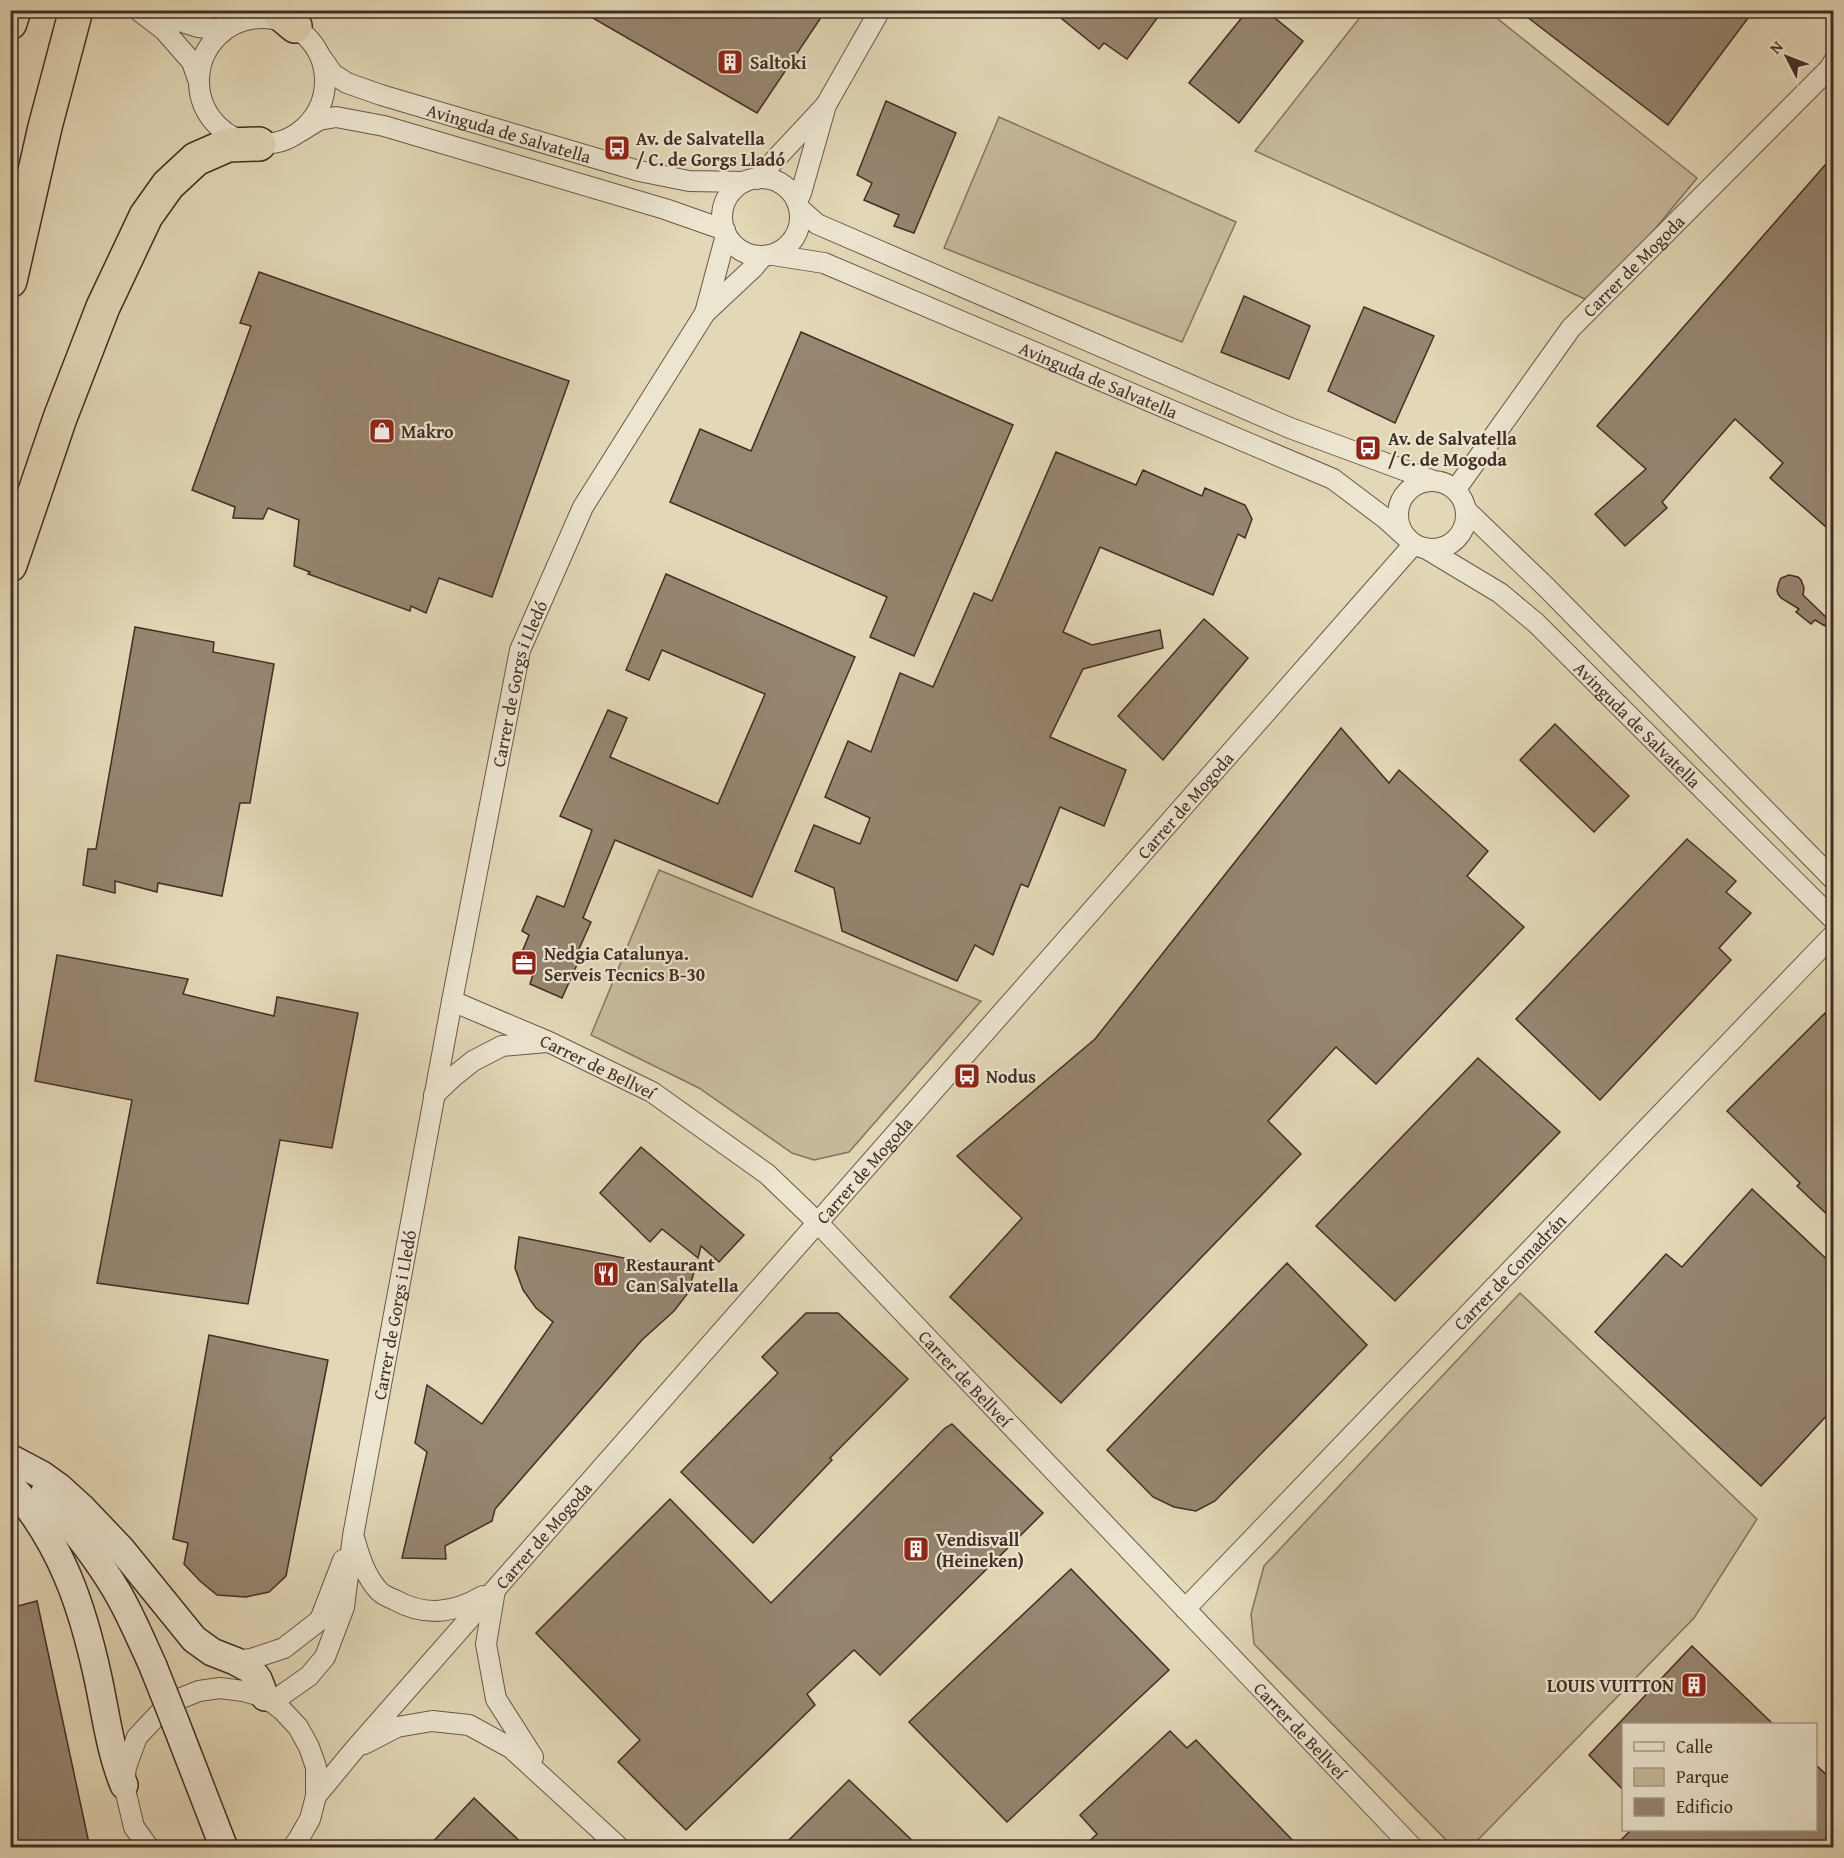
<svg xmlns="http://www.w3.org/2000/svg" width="1844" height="1858" font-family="'Gentium Book Plus',serif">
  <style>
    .green { fill: #c7ba9d; stroke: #857461; stroke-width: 1.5 }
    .building { fill: #968570; stroke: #432d25; stroke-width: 1.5 }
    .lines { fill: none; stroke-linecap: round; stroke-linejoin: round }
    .minor-casing { stroke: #6b5849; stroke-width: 22 }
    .secondary-casing { stroke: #432d25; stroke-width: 30 }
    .motorway-casing { stroke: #432d25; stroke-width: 36 }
    .minor { stroke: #ece5d0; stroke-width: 20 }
    .secondary { stroke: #ece5d0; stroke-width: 27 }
    .motorway { stroke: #e2d7b6; stroke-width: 33 }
    .secondary-bridge-casing { stroke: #432d25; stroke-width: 30; stroke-linecap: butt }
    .secondary-bridge { stroke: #ece5d0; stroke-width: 27 }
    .labels { text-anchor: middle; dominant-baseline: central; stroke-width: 4.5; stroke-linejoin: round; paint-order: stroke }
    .poi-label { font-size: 18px; font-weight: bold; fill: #432d25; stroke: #ece5d0; text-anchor: start }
    .street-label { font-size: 18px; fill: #432d25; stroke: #ece5d0 }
  </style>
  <rect width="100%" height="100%" fill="#e2d7b6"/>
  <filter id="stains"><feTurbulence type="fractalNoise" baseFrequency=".00333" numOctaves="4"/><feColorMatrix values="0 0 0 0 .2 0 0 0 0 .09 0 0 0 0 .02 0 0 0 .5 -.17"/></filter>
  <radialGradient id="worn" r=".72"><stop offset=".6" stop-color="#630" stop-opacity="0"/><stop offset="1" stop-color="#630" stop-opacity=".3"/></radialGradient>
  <g class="green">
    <path d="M1365,11H1488L1697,178L1594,303L1255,151Z"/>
    <path d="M999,117L1236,222L1182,342L944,248Z"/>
    <path d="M659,870L981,1001L849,1152L814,1160L792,1153L699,1088L591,1035Z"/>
    <path d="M1520,1293L1757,1519L1694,1618L1471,1847H1453L1254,1644L1251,1614L1264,1566Z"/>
  </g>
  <g class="building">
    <path d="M579,10H826L757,113Z"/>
    <path d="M1051,10H1163L1127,59L1104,43L1099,49Z"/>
    <path d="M1248,10H1265L1303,41L1239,123L1189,83Z"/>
    <path d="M1518,10H1754L1668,125Z"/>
    <path d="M886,101L956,133L914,233L894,226L899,215L864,200L872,183L857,175Z"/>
    <path d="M1833,156V533L1770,478L1783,463L1735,419L1662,502L1667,508L1625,546L1595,514L1646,469L1597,426Z"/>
    <path d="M259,272L569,381L492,597L439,578L426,613L411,606L410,611L308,574L310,572L294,566L299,520L268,508L263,519L233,518L235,507L192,490L251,326L240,323Z"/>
    <path d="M1244,296L1310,326L1289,379L1221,352Z"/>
    <path d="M1364,307L1434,336L1395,423L1328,391Z"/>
    <path d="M801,332L1013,425L914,656L870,637L887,597L670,502L700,429L751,451Z"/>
    <path d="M1056,452L1136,485L1143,470L1202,496L1205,488L1245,505L1252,519L1245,538L1238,534L1213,595L1100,547L1063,632L1092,645L1160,630L1163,648L1083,669L1050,737L1126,770L1104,826L1060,807L1028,887L1021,884L993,955L975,945L957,981L842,931L834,888L795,871L814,825L860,844L870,818L825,797L848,741L871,752L900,673L933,687L974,593L992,601Z"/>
    <path d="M666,574L855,657L752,897L615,840L583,918L591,922L579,949V960L562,998L530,984L534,971L518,962L529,935L522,931L537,896L564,907L592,830L560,816L608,710L627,718L610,757L718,804L765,694L662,650L649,680L626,670Z"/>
    <path d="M1789,575L1798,577L1801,580L1804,588L1803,595L1829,620L1825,626L1815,620L1811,624L1796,612L1799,609L1781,598L1778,594L1777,590L1779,582L1781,578Z"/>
    <path d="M1204,619L1248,658L1163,760L1118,716Z"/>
    <path d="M135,627L214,642L213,652L274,664L250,803H240L222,896L158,883L157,892L115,881V893L83,885L88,849H96Z"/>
    <path d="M1555,724L1629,796L1594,832L1520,760Z"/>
    <path d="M1341,728L1389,783L1399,770L1488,851L1467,876L1524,927L1376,1084L1336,1047L1268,1121L1301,1154L1061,1403L950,1297L1022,1218L957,1156L1095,1039Z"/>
    <path d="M1687,839L1736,881L1726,892L1751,913L1719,948L1731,960L1600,1100L1516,1019Z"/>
    <path d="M57,955L188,979L183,994L274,1016L277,997L358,1013L332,1148L280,1140L248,1304L97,1283L132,1100L35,1081Z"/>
    <path d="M1825,1013L1833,1022V1220L1797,1186L1800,1183L1727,1111Z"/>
    <path d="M1478,1058L1560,1132L1395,1301L1316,1226Z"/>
    <path d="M641,1147L744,1235L719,1262L701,1246L698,1258L662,1229L650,1242L600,1193Z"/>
    <path d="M1752,1189L1833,1265V1409L1761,1486L1595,1332L1666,1254L1682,1267Z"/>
    <path d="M519,1237L694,1272L688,1293L674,1311L642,1340L495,1509L492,1521L445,1546L446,1559L402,1558L427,1452L415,1443L427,1385L482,1424L553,1322L536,1308L523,1290L515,1268Z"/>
    <path d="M1287,1263L1367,1345L1215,1501L1196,1511L1174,1507L1153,1497L1107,1450Z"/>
    <path d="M806,1313H838L908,1379L830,1458L832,1460L753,1543L681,1472L778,1373L762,1357Z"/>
    <path d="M209,1335L328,1360L286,1576L269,1592L246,1597L217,1595L200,1581L184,1564L188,1543L173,1539Z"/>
    <path d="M952,1424L1043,1513L880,1675L854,1650L807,1694L815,1705L686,1830L618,1762L640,1740L536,1633L670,1499L771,1603L945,1428Z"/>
    <path d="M1071,1569L1169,1670L1007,1822L909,1722Z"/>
    <path d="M37,1601L90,1848H10V1608Z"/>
    <path d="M1692,1646L1774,1725H1623V1790L1589,1755Z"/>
    <path d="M1170,1731L1187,1748L1196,1740L1300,1848H1082L1097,1834L1080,1815Z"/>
    <path d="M1815,1764L1833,1781V1848H1613L1631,1830H1815Z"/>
    <path d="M849,1780L920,1848H781Z"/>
    <path d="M474,1798L527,1848H427Z"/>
  </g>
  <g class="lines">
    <defs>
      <g id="minor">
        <path d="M138,10L164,30L192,62L199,82"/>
        <path d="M150,12L198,27L217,29L232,25"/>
        <circle cx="262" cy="81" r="63"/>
        <path id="s1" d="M321,57L333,74L347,83L381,95L639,171L689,181L744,182"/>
        <path d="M301,131L319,120L336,117L384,126L665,209L725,230"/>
        <circle cx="761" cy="217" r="39"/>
        <path d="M757,179L825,106"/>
        <path d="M797,202L801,193L826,105L880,10"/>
        <path d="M799,208L817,224L1290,428L1431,480"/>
        <path id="s2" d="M773,255L824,263L1333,479L1386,519L1407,538"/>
        <path d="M705,313L726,235"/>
        <circle cx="1432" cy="515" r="34"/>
        <path id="s3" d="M1456,489L1571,328L1830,68L1834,61"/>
        <path d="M1466,510L1547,588L1834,880"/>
        <path id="s4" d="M1425,548L1500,593L1536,623L1834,920"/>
        <path id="s5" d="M452,1001L549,1042L652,1092L767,1174L817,1222L1413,1848"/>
        <path d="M434,1095L453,1077L473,1061L502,1046L547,1042"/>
        <path d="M355,1541C360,1559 366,1577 379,1591C383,1595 390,1598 395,1600C425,1617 454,1613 483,1596"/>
        <path d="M495,1590L486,1644L496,1699L533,1757"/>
        <path id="s6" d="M1185,1609L1834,934"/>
        <path d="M235,1661L251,1659L284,1648L320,1620L343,1560"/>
        <path id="s7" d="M272,1702L309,1676L325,1657L344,1607L353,1536L452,1001L520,650L583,507L705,313L753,268L763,256"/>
        <path d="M364,1744L397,1727L432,1721L469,1725L511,1748L620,1848"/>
        <path id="s8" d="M316,1796L354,1750L1414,544"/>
        <path d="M149,1848L134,1827L124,1785L126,1767L137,1737L169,1703L199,1691L220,1688L243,1691L265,1697L282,1710L298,1727L309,1747L316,1767V1796L310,1819L298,1840L292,1848"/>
      </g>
      <g id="secondary">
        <path d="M10,1458L42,1475L60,1488L82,1508L121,1549L194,1639L212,1652L235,1661L250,1669L258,1679L265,1697"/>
        <path d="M10,1484C61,1543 82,1604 98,1678C106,1715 110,1751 124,1785"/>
        <path d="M44,1494C72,1526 98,1558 119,1595C132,1618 142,1642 153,1666"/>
        <path d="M176,1724L224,1848"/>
      </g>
      <g id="motorway">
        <path d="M276,10L295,26"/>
        <path d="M10,23L14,10"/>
        <path d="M10,281L45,127L76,10"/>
        <path d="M10,565L60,418L103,307L146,216L168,185L196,159L228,145L259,144"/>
      </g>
    </defs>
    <use href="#minor" class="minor-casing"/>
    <use href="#secondary" class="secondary-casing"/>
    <use href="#motorway" class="motorway-casing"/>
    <use href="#minor" class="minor"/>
    <use href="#secondary" class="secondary"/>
    <use href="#motorway" class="motorway"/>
    <defs>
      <path id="secondary-bridge" d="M153,1666L176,1724"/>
    </defs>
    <use href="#secondary-bridge" class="secondary-bridge-casing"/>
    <use href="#secondary-bridge" class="secondary-bridge"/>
  </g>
  <defs>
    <symbol id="building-square" viewBox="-11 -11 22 22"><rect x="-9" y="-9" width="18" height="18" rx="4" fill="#8f2418" stroke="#ece5d0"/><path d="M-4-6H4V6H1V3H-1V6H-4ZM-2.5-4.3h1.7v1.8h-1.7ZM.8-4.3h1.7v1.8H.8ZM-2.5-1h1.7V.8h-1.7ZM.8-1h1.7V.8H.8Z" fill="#fff"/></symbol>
    <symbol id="bus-square" viewBox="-11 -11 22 22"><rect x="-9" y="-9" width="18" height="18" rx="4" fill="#8f2418" stroke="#ece5d0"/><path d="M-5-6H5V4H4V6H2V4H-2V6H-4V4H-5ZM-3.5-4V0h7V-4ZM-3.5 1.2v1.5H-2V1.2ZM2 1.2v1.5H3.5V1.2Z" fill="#fff"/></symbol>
    <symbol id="shop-square" viewBox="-11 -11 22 22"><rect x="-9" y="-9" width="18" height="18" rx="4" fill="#8f2418" stroke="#ece5d0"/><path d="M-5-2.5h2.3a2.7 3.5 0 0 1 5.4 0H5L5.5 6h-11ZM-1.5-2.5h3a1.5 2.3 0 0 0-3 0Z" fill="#fff"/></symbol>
    <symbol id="office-square" viewBox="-11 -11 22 22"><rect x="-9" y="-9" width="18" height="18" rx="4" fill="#8f2418" stroke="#ece5d0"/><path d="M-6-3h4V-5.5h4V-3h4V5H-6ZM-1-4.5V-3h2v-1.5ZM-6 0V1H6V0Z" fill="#fff"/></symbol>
    <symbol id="restaurant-square" viewBox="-11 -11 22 22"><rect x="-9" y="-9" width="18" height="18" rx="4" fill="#8f2418" stroke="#ece5d0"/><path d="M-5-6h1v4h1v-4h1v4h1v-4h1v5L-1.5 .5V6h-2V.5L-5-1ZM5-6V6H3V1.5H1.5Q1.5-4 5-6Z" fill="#fff"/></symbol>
  </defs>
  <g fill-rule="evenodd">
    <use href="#building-square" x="715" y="47" width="30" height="30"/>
    <use href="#bus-square" x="602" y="133" width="30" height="30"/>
    <use href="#shop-square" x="367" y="416" width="30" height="30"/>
    <use href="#bus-square" x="1353" y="433" width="30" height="30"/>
    <use href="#office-square" x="509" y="948" width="30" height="30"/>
    <use href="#bus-square" x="952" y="1061" width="30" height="30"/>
    <use href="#restaurant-square" x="591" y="1259" width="30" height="30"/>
    <use href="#building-square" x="901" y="1534" width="30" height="30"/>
    <use href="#building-square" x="1679" y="1670" width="30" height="30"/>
  </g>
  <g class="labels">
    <g class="poi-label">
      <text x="750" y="62">Saltoki</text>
      <text x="636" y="138">Av. de Salvatella<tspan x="636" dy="21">/ C. de Gorgs Lladó</tspan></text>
      <text x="401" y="431">Makro</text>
      <text x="1388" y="438">Av. de Salvatella<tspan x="1388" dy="21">/ C. de Mogoda</tspan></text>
      <text x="544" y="953">Nedgia Catalunya.<tspan x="544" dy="21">Serveis Tecnics B-30</tspan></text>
      <text x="986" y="1076">Nodus</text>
      <text x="626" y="1264">Restaurant<tspan x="626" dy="21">Can Salvatella</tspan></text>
      <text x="936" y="1539">Vendisvall<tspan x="936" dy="21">(Heineken)</tspan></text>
      <text x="1674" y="1685" text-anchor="end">LOUIS VUITTON</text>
    </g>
    <g class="street-label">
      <text stroke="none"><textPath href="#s1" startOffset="207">Avinguda de Salvatella</textPath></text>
      <text stroke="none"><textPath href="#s3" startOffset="286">Carrer de Mogoda</textPath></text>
      <text stroke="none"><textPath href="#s2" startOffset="350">Avinguda de Salvatella</textPath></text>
      <text stroke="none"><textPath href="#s7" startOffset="1064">Carrer de Gorgs i Lledó</textPath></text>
      <text stroke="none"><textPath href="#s4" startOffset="278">Avinguda de Salvatella</textPath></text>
      <text stroke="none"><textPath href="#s8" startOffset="1318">Carrer de Mogoda</textPath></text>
      <text stroke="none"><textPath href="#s5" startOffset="160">Carrer de Bellveí</textPath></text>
      <text stroke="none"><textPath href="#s8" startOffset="832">Carrer de Mogoda</textPath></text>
      <text stroke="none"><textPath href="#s6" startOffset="468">Carrer de Comadrán</textPath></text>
      <text stroke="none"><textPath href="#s7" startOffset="420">Carrer de Gorgs i Lledó</textPath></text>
      <text stroke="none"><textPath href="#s5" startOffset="646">Carrer de Bellveí</textPath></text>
      <text stroke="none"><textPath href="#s8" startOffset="346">Carrer de Mogoda</textPath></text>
      <text stroke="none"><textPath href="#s5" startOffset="1132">Carrer de Bellveí</textPath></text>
    </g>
  </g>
  <rect width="1844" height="1858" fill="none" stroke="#e2d7b6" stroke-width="36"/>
  <rect x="12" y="12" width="1820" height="1834" fill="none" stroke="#432d25" stroke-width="3"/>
  <rect x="18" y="18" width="1808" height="1822" fill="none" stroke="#432d25" stroke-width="1.5"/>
  <rect x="1622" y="1723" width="195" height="108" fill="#ece5d0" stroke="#a89b8c" stroke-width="1.5"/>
  <rect x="1634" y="1742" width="30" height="9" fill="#ece5d0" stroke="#a89b8c" stroke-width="1.5"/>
  <text x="1676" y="1753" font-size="18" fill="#432d25">Calle</text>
  <rect x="1634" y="1768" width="30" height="18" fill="#c7ba9d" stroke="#a89b8c" stroke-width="1.5"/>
  <text x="1676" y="1783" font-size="18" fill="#432d25">Parque</text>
  <rect x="1634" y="1798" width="30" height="18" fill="#968570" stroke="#a89b8c" stroke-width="1.5"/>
  <text x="1676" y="1813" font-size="18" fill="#432d25">Edificio</text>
  <g transform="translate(1787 57) rotate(312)" stroke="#ece5d0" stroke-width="4.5" paint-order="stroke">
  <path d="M0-4.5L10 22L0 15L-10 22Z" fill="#432d25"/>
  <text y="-9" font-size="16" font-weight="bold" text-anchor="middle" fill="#432d25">N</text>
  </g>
  <rect width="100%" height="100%" filter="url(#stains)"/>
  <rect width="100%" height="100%" fill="url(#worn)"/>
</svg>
